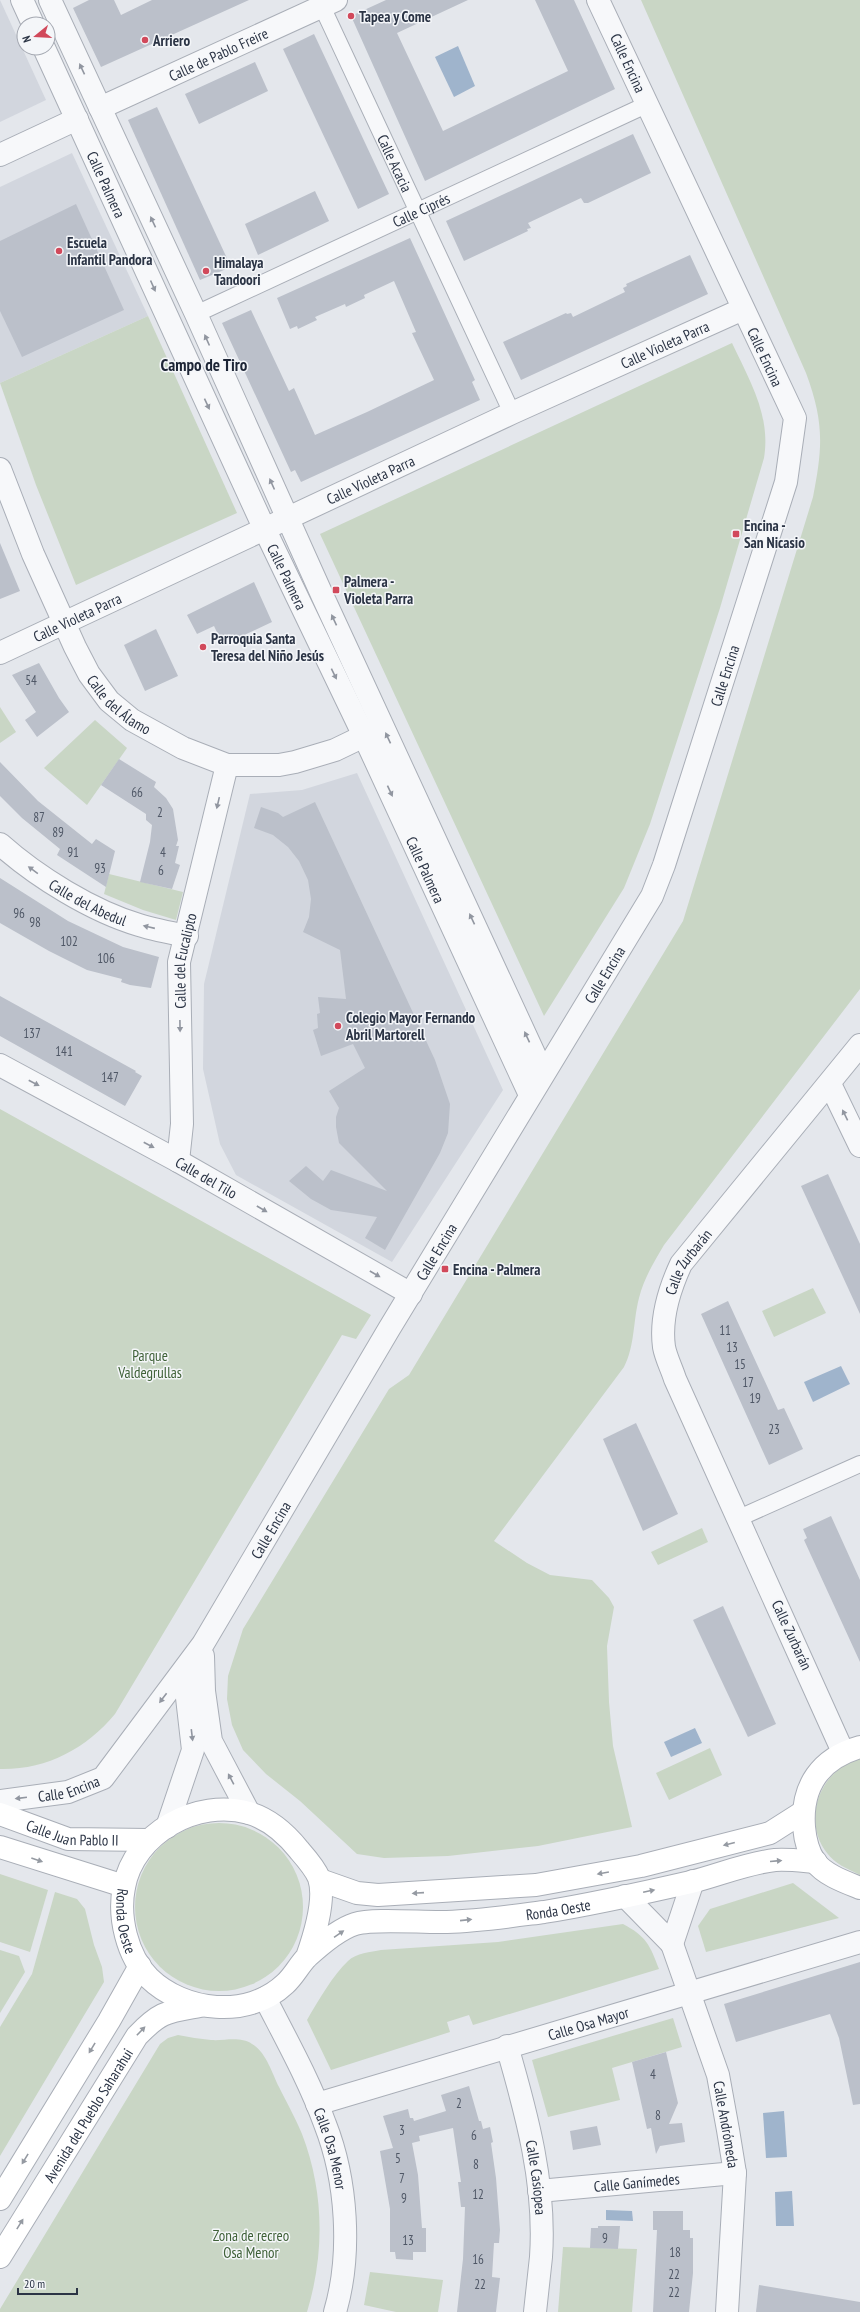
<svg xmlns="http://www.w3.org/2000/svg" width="860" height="2312" font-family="'PT Sans Narrow',sans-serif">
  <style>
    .built { fill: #d2d6de }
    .green { fill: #c9d6c5 }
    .water { fill: #9fb4cc }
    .building { fill: #bbc0ca }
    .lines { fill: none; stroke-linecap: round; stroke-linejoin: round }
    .pedestrian-casing { stroke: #a9aeb7; stroke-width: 18 }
    .minor-casing { stroke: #a9aeb7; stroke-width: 24 }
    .secondary-casing { stroke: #a9aeb7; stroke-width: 24 }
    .pedestrian { stroke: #f7f8fa; stroke-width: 16 }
    .minor { stroke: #f7f8fa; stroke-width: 22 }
    .secondary { stroke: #fff; stroke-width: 22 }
    .oneway { fill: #9196a0 }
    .oneway2 { fill: #959aa2 }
    .poi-dot { fill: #d1495b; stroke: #f4f6f9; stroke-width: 1.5 }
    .labels { text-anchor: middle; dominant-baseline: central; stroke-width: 3; stroke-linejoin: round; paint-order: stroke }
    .number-label { font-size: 13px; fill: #4f5766 }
    .poi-label { font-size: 15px; font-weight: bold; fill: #2b3445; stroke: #f4f6f9; text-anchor: start }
    .street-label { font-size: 15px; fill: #2b3445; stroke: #f4f6f9 }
    .park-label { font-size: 15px; fill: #3f6138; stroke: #f4f6f9 }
    .quarter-label { font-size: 17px; font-weight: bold; fill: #1d2536; stroke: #f4f6f9 }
  </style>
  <rect width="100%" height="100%" fill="#e4e7ec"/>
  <g class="built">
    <path d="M0,0L46,100L0,122Z"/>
    <path d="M72,153L148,316L0,383V187Z"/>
    <path d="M357,773L503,1090L392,1262L236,1175L220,1144L203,1069L204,984L250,794L302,790Z"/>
  </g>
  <g class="green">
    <path d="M641,0H860V989L664,1245C654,1262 644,1278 639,1298C633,1321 635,1346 624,1367L494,1541L527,1563L550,1575L592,1580L609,1598L614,1607L607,1646L609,1702L613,1746L632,1827L538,1846L448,1856L384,1858L357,1854L300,1801L266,1774L243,1750L232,1725L227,1699L228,1676L243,1629L389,1389L409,1375L683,921L813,497C823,446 824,422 806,373Z"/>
    <path d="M148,316L237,513L76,585L36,485L0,383Z"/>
    <path d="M732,343C750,381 771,416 764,458L720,608L650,824L624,888L544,1016L320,534Z"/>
    <path d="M0,707L16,732L0,743Z"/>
    <path d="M95,720L127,748L87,805L44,768Z"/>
    <path d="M109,874L183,892L176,920L143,910L104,894Z"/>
    <path d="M0,1109L371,1315L356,1339L342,1335L115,1714C86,1749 46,1770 0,1769Z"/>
    <path d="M813,1288L826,1313L774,1337L762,1311Z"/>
    <path d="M702,1528L708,1542L658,1565L651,1552Z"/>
    <path d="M710,1748L722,1775L669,1800L656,1773Z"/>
    <path d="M860,1759V1875C848,1869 835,1864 827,1853C801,1820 820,1769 860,1759Z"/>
    <circle cx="219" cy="1907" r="84"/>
    <path d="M0,1874L48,1890L30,1952L0,1942Z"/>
    <path d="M793,1883L839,1918L706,1952L698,1926L710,1909Z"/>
    <path d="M55,1892L77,1899L85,1909L94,1945L102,1967L104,1982L0,2156V2027L32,1974Z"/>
    <path d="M623,1924C646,1936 650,1945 659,1969L473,2025L469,2015L447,2022L450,2032L331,2070L307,2020C318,2001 333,1975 348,1961C356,1953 371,1952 381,1950L498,1942Z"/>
    <path d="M0,1950L19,1956L25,1972L0,2013Z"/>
    <path d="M673,2018L682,2047L612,2068L620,2100L548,2117L532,2060Z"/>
    <path d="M178,2035C189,2037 200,2039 211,2040C225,2041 240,2036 252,2044C266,2052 272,2073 279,2087C287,2103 295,2117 302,2134C324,2191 325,2253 307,2312H0V2309L160,2044L168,2038Z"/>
    <path d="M563,2247L637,2249L632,2312H558Z"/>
    <path d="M370,2272L443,2280L438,2312H396L364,2305Z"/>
  </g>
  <g class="water">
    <path d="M458,46L475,86L454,97L435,57Z"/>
    <path d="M841,1366L850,1384L813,1402L804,1382Z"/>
    <path d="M695,1728L702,1743L671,1757L664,1742Z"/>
    <path d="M784,2111L787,2157L766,2158L763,2113Z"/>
    <path d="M792,2191L794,2226H776L775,2192Z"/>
    <path d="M606,2210L632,2211L633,2221L606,2220Z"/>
  </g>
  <g class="building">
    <path d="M89,0H114L121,15L152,0H249L101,67L73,8Z"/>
    <path d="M386,0H468L397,33L443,131L568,71L535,0H574L615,89L425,181L351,16Z"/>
    <path d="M314,34L389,194L358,209L283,49Z"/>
    <path d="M255,62L268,91L199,124L185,94Z"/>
    <path d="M157,107L231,267L200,280L128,120Z"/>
    <path d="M633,134L651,173L588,203H584L581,198L528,223L531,228L527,229L528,231L464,261L446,221Z"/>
    <path d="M315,191L329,221L258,255L245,224Z"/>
    <path d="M76,204L124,310L22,357L0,311V241Z"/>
    <path d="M410,238L475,380L472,382L480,400L301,482L295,470L291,472L222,323L251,310L289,391L294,388L315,435L367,412L434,380L412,333L416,332L394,281L364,295L365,298L346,307L345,304L315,317L317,320L298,329L297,326L290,329L277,298Z"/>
    <path d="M690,255L708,294L521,380L503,342L566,313L567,314L571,313L573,317L625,292L623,288L627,286L626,284Z"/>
    <path d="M0,543L20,591L0,599Z"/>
    <path d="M254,582L272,622L223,645L214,626L197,634L187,615Z"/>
    <path d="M156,629L178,676L145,691L124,645Z"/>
    <path d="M39,663L59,698L69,712L37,737L25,720L36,712L12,675Z"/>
    <path d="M119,759L156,782L154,787L166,798L173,809L178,840L176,846H179L175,863L180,865L172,889L140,882L150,842L152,825L146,820V814L101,785Z"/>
    <path d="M0,762L38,801L92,844L96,839L115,851L106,887L57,855L60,849L22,818L0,796Z"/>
    <path d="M315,802L435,1060L450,1104L448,1133L440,1153L385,1250L365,1238L377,1217L331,1210L311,1199L289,1181L306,1166L323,1181L331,1170L387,1191L339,1143L336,1127V1117L339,1108L329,1091L365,1068L353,1044L321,1056L313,1030L318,1028L317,1014L320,1013L318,997L346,999L340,950L303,932L309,917L311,899L308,880L299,861L288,847L273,835L254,828L261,807L278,813L283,817Z"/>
    <path d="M0,878L68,921L123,947L159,957L151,988L130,985L121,982L122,979L87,970L49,951L0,923Z"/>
    <path d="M0,996L136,1071L135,1072L142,1076L125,1106L0,1036Z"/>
    <path d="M828,1174L860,1244V1314L801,1186Z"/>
    <path d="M728,1301L778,1410L784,1408L803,1449L769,1465L701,1314Z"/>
    <path d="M636,1423L678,1514L643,1531L603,1439Z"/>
    <path d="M831,1516L860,1580V1662L804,1540L807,1538L803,1529Z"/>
    <path d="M723,1606L776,1724L748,1737L693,1620Z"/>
    <path d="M860,1962V2104L853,2105L839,2038L830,2014L736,2042L724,2004Z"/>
    <path d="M666,2052L678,2103L669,2124L682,2123L685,2142L660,2146L656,2154L651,2128L647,2129L632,2062Z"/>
    <path d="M469,2086L479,2121H481L483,2129L490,2127L493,2142L491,2143L496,2178L500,2230L499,2243H494L492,2277L500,2278L496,2312H457L463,2259L465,2207H461L458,2182H461L453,2128L419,2136L420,2141L412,2143L418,2175L422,2228H426V2252H413V2260L396,2259L395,2252H390V2209L380,2151L393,2148L383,2116L408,2109L410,2118H413L414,2121L446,2111L441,2095Z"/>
    <path d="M597,2126L601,2145L573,2150L570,2131Z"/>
    <path d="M653,2211H683V2230H690V2238H693V2273L689,2312H653L657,2230H653Z"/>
    <path d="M598,2226H620L618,2249L590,2248L591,2228H598Z"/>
    <path d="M759,2285L860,2302V2312H756Z"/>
  </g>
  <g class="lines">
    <defs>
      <g id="pedestrian">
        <path id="s1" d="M319,0L512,413"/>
        <path id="s2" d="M196,314L646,105"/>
        <path d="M739,1518L860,1464"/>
      </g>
      <g id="minor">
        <path d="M22,0L33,24"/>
        <path d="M50,0L196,314L323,597L543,1073"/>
        <path id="s3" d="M44,48L265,530L364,736L530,1095"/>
        <path id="s4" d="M100,108L336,0"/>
        <path d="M0,155L77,119"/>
        <path id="s5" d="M0,469L33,554L75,647L89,674L109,701L132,720L183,748L227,765H279L295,762L335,750L364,736"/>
        <path id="s6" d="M0,653L512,413L743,309"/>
        <path id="s7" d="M0,844C37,877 92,911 139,925C155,930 171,933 187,936"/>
        <path id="s8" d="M0,1065L178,1161L411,1294"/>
        <path d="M830,1084L860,1146"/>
        <path id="s9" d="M178,1161L182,1124L179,962L227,765"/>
        <path d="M203,1656L204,1691L211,1741L249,1813"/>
        <path id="s10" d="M843,1752L675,1379C672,1369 666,1358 664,1347C660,1318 669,1290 681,1264L860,1045"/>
        <path id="s11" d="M0,1801L68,1792L103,1778L203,1644L389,1329L652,896L664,865L786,482L795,418L598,0"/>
        <path d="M167,1827L193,1750L186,1689L196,1664"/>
        <path d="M625,1896L672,1944L693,1881"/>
        <path id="s12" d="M672,1944L718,2075L728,2130L735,2173L727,2312"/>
        <path id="s13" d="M265,1998C286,2039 309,2080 325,2124C347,2180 352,2254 335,2312"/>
        <path id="s14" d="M507,2046C527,2115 546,2185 541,2257C539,2275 537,2294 535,2312"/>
        <path id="s15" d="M317,2104L860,1942"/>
        <path id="s16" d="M539,2191L735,2173"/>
      </g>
      <g id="secondary">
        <path d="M860,1747C821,1758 801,1786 804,1827C805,1838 808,1852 815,1862C825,1875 845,1882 860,1888"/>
        <path id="s17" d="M0,1814L68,1839L149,1840"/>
        <path d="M0,1847L124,1886"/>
        <path d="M320,1880L357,1893L378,1895L536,1885L641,1866L770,1833L803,1812"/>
        <path id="s18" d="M307,1957C314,1937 326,1899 319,1878C315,1868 306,1858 299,1850C287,1835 269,1819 249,1813C197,1798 134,1833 124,1887C118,1917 127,1956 149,1978C184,2012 248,2019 285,1984C294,1976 299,1965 307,1957C319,1946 339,1929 355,1924C374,1918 424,1923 447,1922C479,1921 513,1916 544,1912C594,1904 643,1893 691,1882C719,1875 747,1863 775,1860C788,1859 803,1861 816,1862"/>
        <path d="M0,2199L109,2021L140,1966"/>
        <path id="s19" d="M0,2257L137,2036C161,2011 167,2012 200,2006"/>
      </g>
    </defs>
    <use href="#pedestrian" class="pedestrian-casing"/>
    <use href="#minor" class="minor-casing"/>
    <use href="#secondary" class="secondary-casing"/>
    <use href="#pedestrian" class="pedestrian"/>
    <use href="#minor" class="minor"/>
    <use href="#secondary" class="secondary"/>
  </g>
  <defs><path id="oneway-solid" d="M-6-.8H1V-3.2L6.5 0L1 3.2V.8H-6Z"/></defs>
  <g class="oneway">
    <use href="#oneway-solid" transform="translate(82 69) rotate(-115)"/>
    <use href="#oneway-solid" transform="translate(153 222) rotate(-115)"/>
    <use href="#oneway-solid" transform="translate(153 286) rotate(66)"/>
    <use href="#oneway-solid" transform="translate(207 340) rotate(-114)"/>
    <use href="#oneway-solid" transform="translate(207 404) rotate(65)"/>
    <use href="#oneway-solid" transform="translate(272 484) rotate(-114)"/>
    <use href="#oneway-solid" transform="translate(334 620) rotate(-115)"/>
    <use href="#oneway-solid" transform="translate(334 674) rotate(64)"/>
    <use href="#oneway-solid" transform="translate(388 738) rotate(-115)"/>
    <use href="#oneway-solid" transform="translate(390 791) rotate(65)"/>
    <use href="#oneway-solid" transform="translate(218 803) rotate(103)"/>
    <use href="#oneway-solid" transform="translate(33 870) rotate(-144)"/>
    <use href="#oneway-solid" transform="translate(472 919) rotate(-115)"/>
    <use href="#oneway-solid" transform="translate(149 927) rotate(-167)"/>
    <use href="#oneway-solid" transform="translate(180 1026) rotate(89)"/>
    <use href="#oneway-solid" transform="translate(527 1037) rotate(-115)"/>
    <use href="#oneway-solid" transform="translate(34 1083) rotate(28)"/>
    <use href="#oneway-solid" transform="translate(845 1115) rotate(-116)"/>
    <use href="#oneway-solid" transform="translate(149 1145) rotate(28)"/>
    <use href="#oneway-solid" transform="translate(262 1209) rotate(30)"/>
    <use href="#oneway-solid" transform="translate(375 1274) rotate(30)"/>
    <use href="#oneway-solid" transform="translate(163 1698) rotate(127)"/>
    <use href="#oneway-solid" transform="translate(192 1735) rotate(83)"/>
    <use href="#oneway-solid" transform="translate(231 1779) rotate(-118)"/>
    <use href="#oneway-solid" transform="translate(21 1798) rotate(173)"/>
  </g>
  <g class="oneway2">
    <use href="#oneway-solid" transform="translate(729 1844) rotate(166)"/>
    <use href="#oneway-solid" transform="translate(37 1860) rotate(19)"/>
    <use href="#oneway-solid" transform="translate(776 1861) rotate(-5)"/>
    <use href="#oneway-solid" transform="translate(603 1873) rotate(170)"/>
    <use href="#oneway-solid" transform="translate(649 1891) rotate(-12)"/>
    <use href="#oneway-solid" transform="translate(418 1893) rotate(176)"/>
    <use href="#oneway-solid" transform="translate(466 1920) rotate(-6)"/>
    <use href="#oneway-solid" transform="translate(339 1934) rotate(-34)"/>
    <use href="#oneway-solid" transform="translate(141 2031) rotate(-46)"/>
    <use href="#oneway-solid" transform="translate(92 2048) rotate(121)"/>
    <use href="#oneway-solid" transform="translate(25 2159) rotate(121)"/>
    <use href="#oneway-solid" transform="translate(20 2224) rotate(-58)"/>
  </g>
  <g class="poi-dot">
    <circle cx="351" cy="16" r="4"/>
    <circle cx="145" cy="40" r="4"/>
    <circle cx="59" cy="251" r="4"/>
    <circle cx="206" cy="271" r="4"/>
    <rect x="732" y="530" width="8" height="8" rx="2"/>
    <rect x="332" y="586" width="8" height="8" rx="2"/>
    <circle cx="203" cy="647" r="4"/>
    <circle cx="338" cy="1026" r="4"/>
    <rect x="441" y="1265" width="8" height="8" rx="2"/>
  </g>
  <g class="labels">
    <g class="number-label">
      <text x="31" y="680">54</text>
      <text x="137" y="792">66</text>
      <text x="160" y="812">2</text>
      <text x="39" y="817">87</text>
      <text x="58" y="832">89</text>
      <text x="73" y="852">91</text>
      <text x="163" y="852">4</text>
      <text x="100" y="868">93</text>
      <text x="161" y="870">6</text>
      <text x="19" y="913">96</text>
      <text x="35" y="922">98</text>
      <text x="69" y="941">102</text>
      <text x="106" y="958">106</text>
      <text x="32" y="1033">137</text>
      <text x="64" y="1051">141</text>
      <text x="110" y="1077">147</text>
      <text x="725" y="1330">11</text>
      <text x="732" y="1347">13</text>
      <text x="740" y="1364">15</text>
      <text x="748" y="1382">17</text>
      <text x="755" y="1398">19</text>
      <text x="774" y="1429">23</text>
      <text x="653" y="2074">4</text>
      <text x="459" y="2103">2</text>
      <text x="658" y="2115">8</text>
      <text x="402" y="2130">3</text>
      <text x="474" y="2135">6</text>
      <text x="398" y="2158">5</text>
      <text x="476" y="2164">8</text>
      <text x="402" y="2178">7</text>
      <text x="478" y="2194">12</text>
      <text x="404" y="2198">9</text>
      <text x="605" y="2238">9</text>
      <text x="408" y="2240">13</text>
      <text x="675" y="2252">18</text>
      <text x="478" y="2259">16</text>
      <text x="674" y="2274">22</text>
      <text x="480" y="2284">22</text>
      <text x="674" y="2292">22</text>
    </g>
    <g class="poi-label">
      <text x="359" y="16">Tapea y Come</text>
      <text x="153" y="40">Arriero</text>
      <text x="67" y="242">Escuela<tspan x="67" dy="17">Infantil Pandora</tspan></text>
      <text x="214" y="262">Himalaya<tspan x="214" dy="17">Tandoori</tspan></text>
      <text x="744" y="525">Encina -<tspan x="744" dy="17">San Nicasio</tspan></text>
      <text x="344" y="581">Palmera -<tspan x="344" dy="17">Violeta Parra</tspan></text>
      <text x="211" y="638">Parroquia Santa<tspan x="211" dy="17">Teresa del Niño Jesús</tspan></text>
      <text x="346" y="1017">Colegio Mayor Fernando<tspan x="346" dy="17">Abril Martorell</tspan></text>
      <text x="453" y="1269">Encina - Palmera</text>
    </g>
    <g class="street-label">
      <text stroke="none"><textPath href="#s4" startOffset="130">Calle de Pablo Freire</textPath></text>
      <text transform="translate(628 63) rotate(65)">Calle Encina</text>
      <text stroke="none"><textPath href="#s1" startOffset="180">Calle Acacia</textPath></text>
      <text stroke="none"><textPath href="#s3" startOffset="150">Calle Palmera</textPath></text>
      <text stroke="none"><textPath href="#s2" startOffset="248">Calle Ciprés</textPath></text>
      <text stroke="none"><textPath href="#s6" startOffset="733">Calle Violeta Parra</textPath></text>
      <text transform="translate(765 357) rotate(65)">Calle Encina</text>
      <text stroke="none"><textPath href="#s6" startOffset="409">Calle Violeta Parra</textPath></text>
      <text stroke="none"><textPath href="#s3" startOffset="582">Calle Palmera</textPath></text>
      <text stroke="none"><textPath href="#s6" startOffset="85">Calle Violeta Parra</textPath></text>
      <text stroke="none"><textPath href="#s11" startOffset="1378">Calle Encina</textPath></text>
      <text stroke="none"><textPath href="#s5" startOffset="267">Calle del Álamo</textPath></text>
      <text stroke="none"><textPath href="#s3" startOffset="906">Calle Palmera</textPath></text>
      <text stroke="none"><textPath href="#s7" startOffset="106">Calle del Abedul</textPath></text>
      <text stroke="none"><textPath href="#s9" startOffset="201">Calle del Eucalipto</textPath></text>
      <text stroke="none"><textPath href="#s11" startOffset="1054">Calle Encina</textPath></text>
      <text stroke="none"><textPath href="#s8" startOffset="235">Calle del Tilo</textPath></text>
      <text stroke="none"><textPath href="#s11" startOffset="730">Calle Encina</textPath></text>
      <text stroke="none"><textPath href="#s10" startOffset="534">Calle Zurbarán</textPath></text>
      <text stroke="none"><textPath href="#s11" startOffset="406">Calle Encina</textPath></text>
      <text transform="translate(792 1635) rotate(65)">Calle Zurbarán</text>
      <text stroke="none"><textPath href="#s11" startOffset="70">Calle Encina</textPath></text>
      <text stroke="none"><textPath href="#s17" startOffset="76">Calle Juan Pablo II</textPath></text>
      <text stroke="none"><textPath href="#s18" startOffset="885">Ronda Oeste</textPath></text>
      <text stroke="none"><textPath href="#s18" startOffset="375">Ronda Oeste</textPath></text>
      <text stroke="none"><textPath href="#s15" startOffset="283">Calle Osa Mayor</textPath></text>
      <text stroke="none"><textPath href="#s19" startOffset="167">Avenida del Pueblo Saharahui</textPath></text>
      <text stroke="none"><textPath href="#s12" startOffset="189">Calle Andrómeda</textPath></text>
      <text stroke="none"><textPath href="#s13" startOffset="165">Calle Osa Menor</textPath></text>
      <text stroke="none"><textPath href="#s14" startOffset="135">Calle Casiopea</textPath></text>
      <text stroke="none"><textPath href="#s16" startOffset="98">Calle Ganímedes</textPath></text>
    </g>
    <g class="park-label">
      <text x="150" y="1355">Parque<tspan x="150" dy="17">Valdegrullas</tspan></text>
      <text x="251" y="2235">Zona de recreo<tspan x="251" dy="17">Osa Menor</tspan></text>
    </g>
    <g class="quarter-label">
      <text x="204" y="365">Campo de Tiro</text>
    </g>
  </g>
  <g transform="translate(36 36) rotate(252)"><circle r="19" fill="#f4f6f9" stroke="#a4a8b1"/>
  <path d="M0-3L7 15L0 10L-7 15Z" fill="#d1495b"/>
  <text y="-6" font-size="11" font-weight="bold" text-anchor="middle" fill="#2b3445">N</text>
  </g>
  <path d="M18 2288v6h59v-6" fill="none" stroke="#2b3445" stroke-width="2"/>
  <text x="24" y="2288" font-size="12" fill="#2b3445" stroke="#f4f6f9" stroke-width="3" paint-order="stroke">20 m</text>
</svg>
